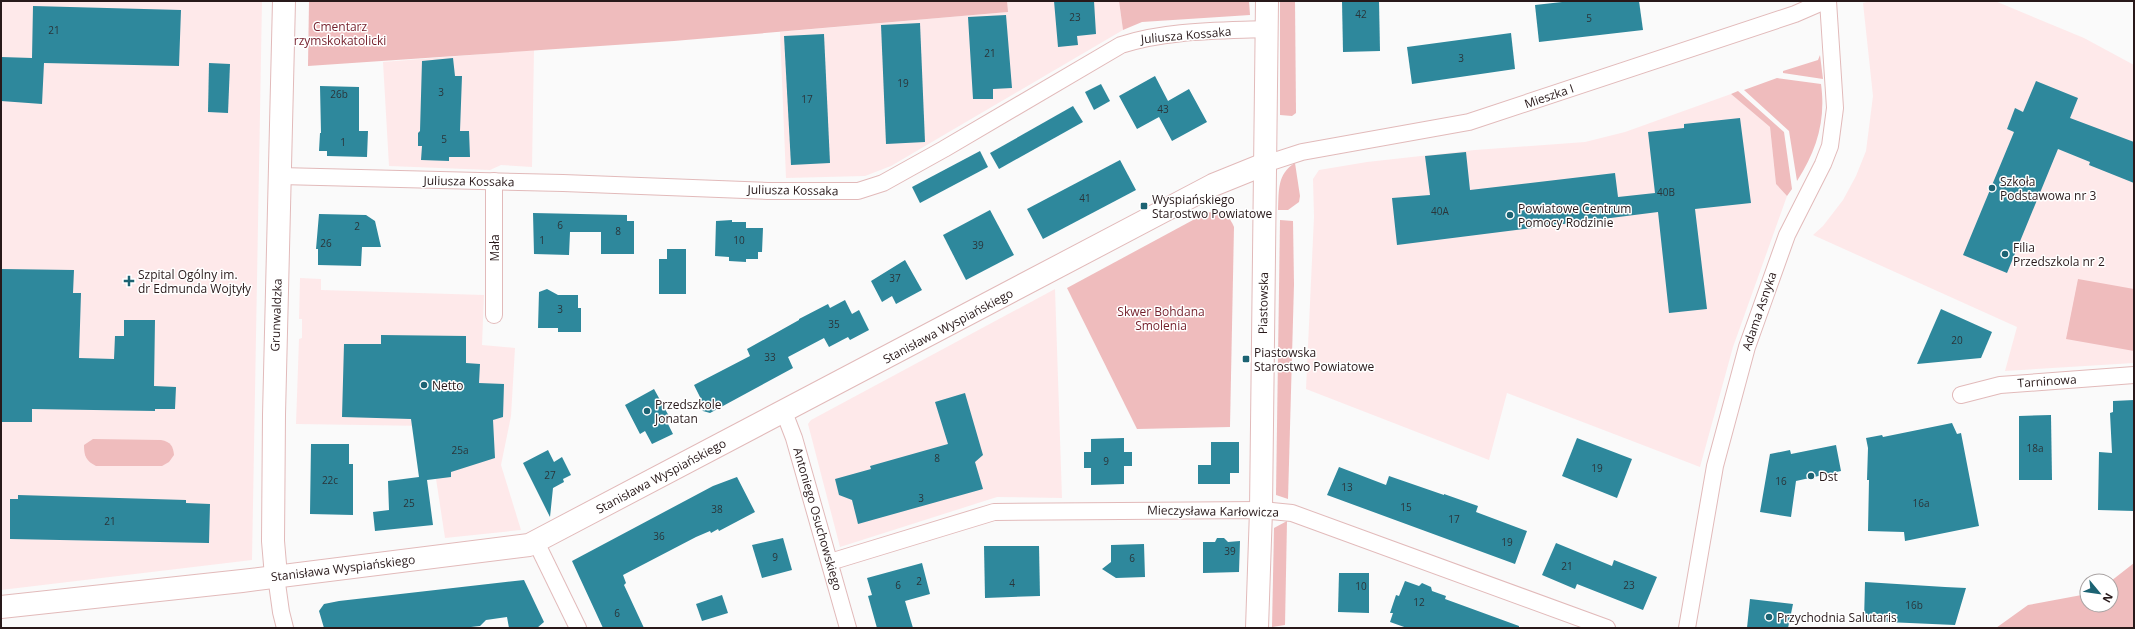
<svg xmlns="http://www.w3.org/2000/svg" width="2135" height="629" font-family="'Open Sans',sans-serif">
  <style>
    .built { fill: #fee9ea }
    .green { fill: #efbcbd }
    .building { fill: #2e889c }
    .lines { fill: none; stroke-linecap: round; stroke-linejoin: round }
    .street-casing { stroke: #e2baba; stroke-width: 18 }
    .secondary-casing { stroke: #e2baba; stroke-width: 24 }
    .street { stroke: #fff; stroke-width: 16 }
    .secondary { stroke: #fff; stroke-width: 22 }
    .poi-dot { fill: #1c6373; stroke: #fff; stroke-width: 1.5 }
    .labels { text-anchor: middle; dominant-baseline: central; stroke-width: 3; stroke-linejoin: round; paint-order: stroke }
    .number-label { font-size: 10px; fill: #2a353a }
    .park-label { font-size: 12px; fill: #741f2b; stroke: #fff }
    .street-label { font-size: 12px; fill: #28191a; stroke: #fff }
    .poi-label { font-size: 12px; fill: #28191a; stroke: #fff; text-anchor: start }
  </style>
  <rect width="100%" height="100%" fill="#fafafa"/>
  <g class="built">
    <path d="M1,1H262L252,560L1,590Z"/>
    <path d="M1007,1H1119L1123,30L891,166L865,176L786,178L780,32L1007,12Z"/>
    <path d="M1870,1H1995L2084,38L2134,65V363L2005,371L2017,327L1813,235L1823,226L1843,200L1856,176L1866,151L1873,96L1863,3Z"/>
    <path d="M534,50L532,167L501,165L490,170L389,166L383,62Z"/>
    <path d="M1731,94L1770,127L1776,184L1787,196L1733,347L1700,467L1507,393L1489,460L1306,389L1314,217L1313,179L1319,170L1367,162L1475,150L1585,142L1625,132Z"/>
    <path d="M300,278L321,279V290L484,295L482,345L515,348L511,416L501,465L521,530L445,538L428,426L296,424L299,339L302,338V319H299Z"/>
    <path d="M1055,289L1062,498L997,497L840,547L808,424L811,420Z"/>
  </g>
  <g class="green">
    <path d="M309,1H1007L1008,12L674,41L308,66Z"/>
    <path d="M1119,1H1249L1250,15L1142,22L1123,30Z"/>
    <path d="M1280,1H1295L1296,113L1292,116L1280,115Z"/>
    <path d="M1820,55L1823,79L1783,73V71L1818,60Z"/>
    <path d="M1777,78L1821,84C1826,120 1817,150 1797,181L1789,131L1744,90Z"/>
    <path d="M1738,91L1784,132L1792,189L1787,196L1776,184L1770,127L1731,94Z"/>
    <path d="M1295,163L1300,196L1299,202L1288,210H1278C1279,190 1277,174 1295,163Z"/>
    <path d="M1218,211C1227,214 1230,218 1234,227L1230,427L1137,429L1067,288L1206,213Z"/>
    <path d="M1280,220L1293,221L1294,284L1288,499L1276,495Z"/>
    <path d="M2078,279L2134,289V351L2066,339Z"/>
    <path d="M93,439L161,440C171,442 173,446 174,455L169,462L162,466H96C86,461 84,456 84,445Z"/>
    <path d="M1287,521L1285,625L1272,627L1274,528Z"/>
    <path d="M2134,563V628H1996L2028,605L2087,594V605H2111V581Z"/>
  </g>
  <g class="building">
    <path d="M1054,1H1094L1096,34L1077,36L1078,45L1058,47Z"/>
    <path d="M1342,1H1379L1380,51L1343,52Z"/>
    <path d="M1571,1H1639L1643,30L1539,42L1535,5Z"/>
    <path d="M33,6L181,10L179,66L44,63L42,104L1,101V57L32,58Z"/>
    <path d="M1006,15L1012,88L993,89V99H973L968,17Z"/>
    <path d="M920,23L925,142L886,144L881,25Z"/>
    <path d="M1511,33L1515,69L1412,84L1407,47Z"/>
    <path d="M824,34L830,163L791,165L784,36Z"/>
    <path d="M453,58L455,76H462L460,131H469L470,157H449V161L421,160L422,146H418V133L420,131L422,61Z"/>
    <path d="M209,63L230,64L228,113L208,112Z"/>
    <path d="M1155,76L1168,101L1189,89L1207,122L1172,141L1159,117L1137,129L1119,96Z"/>
    <path d="M2036,81L2078,98L2070,118L2134,142V183L2089,165L2090,162L2058,149L2007,273L1963,255L2014,132L2007,129L2015,108L2023,112Z"/>
    <path d="M1101,84L1110,101L1094,110L1085,92Z"/>
    <path d="M320,86L359,87V131H368L367,157L327,156V151H319L320,133H321Z"/>
    <path d="M1073,106L1083,122L999,169L990,153Z"/>
    <path d="M1740,118L1751,203L1695,209L1707,309L1669,313L1658,212L1397,245L1392,198L1430,195L1425,156L1466,152L1470,190L1615,173L1618,197L1655,193L1648,132L1684,128V124Z"/>
    <path d="M980,151L988,167L920,203L912,187Z"/>
    <path d="M1120,160L1136,190L1043,239L1027,209Z"/>
    <path d="M990,210L1014,255L966,280L943,235Z"/>
    <path d="M533,213L627,215V221H634V254H601V232H570L569,255L534,254Z"/>
    <path d="M319,214L366,215L375,221L381,247H362L361,266L318,265V249H316Z"/>
    <path d="M732,220V222H746V228H763L762,252H758V259H746V262L729,261V257L715,256L716,221Z"/>
    <path d="M667,249H686V294H659V259H667Z"/>
    <path d="M905,260L922,290L896,304L892,296L882,302L871,281Z"/>
    <path d="M1,269L74,270L73,293H81L79,358L114,359L115,336H124V320H155L154,386L176,387L175,409H155V411L32,409V422H1Z"/>
    <path d="M547,289L558,295H578V308H581V332H558V328H538L539,292Z"/>
    <path d="M845,300L852,314L859,310L869,330L850,340L848,337L829,347L824,338L788,357L793,368L710,413L703,411L700,405L701,399L694,385L750,356L747,349L799,320V319L828,304L830,308Z"/>
    <path d="M1941,309L1992,332L1981,358L1917,364Z"/>
    <path d="M381,335L466,336V363L480,364L479,383L504,384L503,417L493,420L495,458L451,472V477L427,480L433,525L375,531L373,512L389,510L388,481L419,477L411,419L342,417L344,344H381Z"/>
    <path d="M654,389L670,418L666,420L673,434L652,444L645,431L640,434L625,405Z"/>
    <path d="M965,393L983,455L975,462L983,489L858,524L852,500L839,495L835,479L871,469L870,466L948,444L935,402Z"/>
    <path d="M2134,400V511L2098,510L2099,452L2112,453L2110,413L2113,412V401Z"/>
    <path d="M2051,415L2052,480H2019V416Z"/>
    <path d="M1952,423L1957,434L1961,433L1979,526L1905,541L1904,532L1868,531L1869,480H1867L1868,448L1866,438L1882,435L1883,437Z"/>
    <path d="M1124,438V452H1132V466H1124V484L1091,485V468H1084V452H1091V439Z"/>
    <path d="M1577,438L1632,459L1617,498L1562,476Z"/>
    <path d="M1211,442H1239V473H1230V484H1198V465H1211Z"/>
    <path d="M311,444H349V464H353V515L310,514Z"/>
    <path d="M1836,445L1841,471L1796,481L1791,517L1760,512L1770,454L1790,450L1791,454Z"/>
    <path d="M548,450L554,462L562,457L571,475L563,479L564,482L553,488L550,517L523,463Z"/>
    <path d="M1339,467L1386,485L1389,476L1444,495V494L1478,506L1476,512L1527,531L1515,564L1327,495Z"/>
    <path d="M737,477L755,512L719,531L718,529L711,533L710,531L696,537L623,575L626,583L624,585L644,628H603L572,561L713,486Z"/>
    <path d="M18,495L186,500V503L210,504L209,543L10,539V499H18Z"/>
    <path d="M783,538L792,570L762,578L752,545Z"/>
    <path d="M1217,538H1224L1228,542L1240,541L1239,572L1203,573V542H1215Z"/>
    <path d="M1556,543L1612,566L1614,560L1657,577L1643,610L1577,584L1575,589L1542,575Z"/>
    <path d="M1144,544L1145,577L1116,578L1102,569L1111,562V545Z"/>
    <path d="M984,546H1039L1040,596L985,598Z"/>
    <path d="M922,563L930,594L905,601L913,628H877L868,596L872,595L867,578Z"/>
    <path d="M1339,573H1369V613L1338,612Z"/>
    <path d="M524,580L544,622L537,628H509L507,617L486,620L480,626L462,628H324L319,611L324,604L339,601Z"/>
    <path d="M1405,581L1419,586L1422,583L1431,587L1432,591L1446,596L1445,599L1519,626V628H1407L1390,622L1393,613H1390L1396,595L1399,596Z"/>
    <path d="M1865,582L1945,587L1966,588L1955,625L1864,621Z"/>
    <path d="M722,595L728,613L702,621L696,604Z"/>
    <path d="M1750,599L1793,604L1788,628H1747Z"/>
  </g>
  <g class="lines">
    <defs>
      <g id="street">
        <path d="M1265,164L1302,152L1469,122L1795,14L1825,1"/>
        <path d="M280,176L563,183L768,191H858L883,183L944,149L1121,45C1166,30 1219,31 1267,29"/>
        <path d="M494,181V315"/>
        <path d="M1961,395L2000,385L2134,375"/>
        <path d="M784,412L794,438L848,628"/>
        <path d="M536,542L578,628"/>
        <path d="M830,562L994,512L1261,510L1292,513L1607,628"/>
        <path d="M276,576L281,612L285,628"/>
        <path d="M1687,628L1715,466L1747,347L1787,235L1823,164L1830,146L1835,108L1828,1"/>
      </g>
      <g id="secondary">
        <path d="M276,576L273,541L274,415L284,1"/>
        <path d="M1,607L242,581L529,545L1213,185L1265,164"/>
        <path d="M1257,628L1261,510L1267,1"/>
      </g>
    </defs>
    <use href="#street" class="street-casing"/>
    <use href="#secondary" class="secondary-casing"/>
    <use href="#street" class="street"/>
    <use href="#secondary" class="secondary"/>
  </g>
  <g class="poi-dot">
    <circle cx="1992" cy="188" r="4"/>
    <rect x="1140" y="202" width="8" height="8" rx="2"/>
    <circle cx="1510" cy="215" r="4"/>
    <circle cx="2005" cy="254" r="4"/>
    <path d="M127 275h4v4h4v4h-4v4h-4v-4h-4v-4h4z"/>
    <rect x="1242" y="355" width="8" height="8" rx="2"/>
    <circle cx="424" cy="385" r="4"/>
    <circle cx="647" cy="411" r="4"/>
    <circle cx="1811" cy="476" r="4"/>
    <circle cx="1769" cy="617" r="4"/>
  </g>
  <g class="labels">
    <g class="number-label">
      <text x="1361" y="14">42</text>
      <text x="1075" y="17">23</text>
      <text x="1589" y="18">5</text>
      <text x="54" y="30">21</text>
      <text x="990" y="53">21</text>
      <text x="1461" y="58">3</text>
      <text x="903" y="83">19</text>
      <text x="441" y="92">3</text>
      <text x="339" y="94">26b</text>
      <text x="807" y="99">17</text>
      <text x="1163" y="109">43</text>
      <text x="444" y="139">5</text>
      <text x="343" y="142">1</text>
      <text x="1666" y="192">40B</text>
      <text x="1085" y="198">41</text>
      <text x="1440" y="211">40A</text>
      <text x="560" y="225">6</text>
      <text x="357" y="226">2</text>
      <text x="618" y="231">8</text>
      <text x="542" y="240">1</text>
      <text x="739" y="240">10</text>
      <text x="326" y="243">26</text>
      <text x="978" y="245">39</text>
      <text x="895" y="278">37</text>
      <text x="560" y="309">3</text>
      <text x="834" y="324">35</text>
      <text x="1957" y="340">20</text>
      <text x="770" y="357">33</text>
      <text x="2035" y="448">18a</text>
      <text x="460" y="450">25a</text>
      <text x="937" y="458">8</text>
      <text x="1106" y="461">9</text>
      <text x="1597" y="468">19</text>
      <text x="550" y="475">27</text>
      <text x="330" y="480">22c</text>
      <text x="1781" y="481">16</text>
      <text x="1347" y="487">13</text>
      <text x="921" y="498">3</text>
      <text x="409" y="503">25</text>
      <text x="1921" y="503">16a</text>
      <text x="1406" y="507">15</text>
      <text x="717" y="509">38</text>
      <text x="1454" y="519">17</text>
      <text x="110" y="521">21</text>
      <text x="659" y="536">36</text>
      <text x="1507" y="542">19</text>
      <text x="1230" y="551">39</text>
      <text x="775" y="557">9</text>
      <text x="1132" y="558">6</text>
      <text x="1567" y="566">21</text>
      <text x="919" y="581">2</text>
      <text x="1012" y="583">4</text>
      <text x="898" y="585">6</text>
      <text x="1629" y="585">23</text>
      <text x="1361" y="586">10</text>
      <text x="1419" y="602">12</text>
      <text x="1914" y="605">16b</text>
      <text x="617" y="613">6</text>
    </g>
    <g class="park-label">
      <text x="340" y="26">Cmentarz<tspan x="340" dy="14">rzymskokatolicki</tspan></text>
      <text x="1161" y="311">Skwer Bohdana<tspan x="1161" dy="14">Smolenia</tspan></text>
    </g>
    <g class="street-label">
      <text transform="translate(1186 35) rotate(-5)">Juliusza Kossaka</text>
      <text transform="translate(1549 96) rotate(-19)">Mieszka I</text>
      <text transform="translate(469 181) rotate(1)">Juliusza Kossaka</text>
      <text transform="translate(793 190) rotate(1)">Juliusza Kossaka</text>
      <text transform="translate(494 248) rotate(-90)">Mała</text>
      <text transform="translate(1263 303) rotate(-89)">Piastowska</text>
      <text transform="translate(1759 311) rotate(-71)">Adama Asnyka</text>
      <text transform="translate(276 315) rotate(-88)">Grunwaldzka</text>
      <text transform="translate(948 326) rotate(-28)">Stanisława Wyspiańskiego</text>
      <text transform="translate(2047 381) rotate(-4)">Tarninowa</text>
      <text transform="translate(661 476) rotate(-28)">Stanisława Wyspiańskiego</text>
      <text transform="translate(1213 511) rotate(1)">Mieczysława Karłowicza</text>
      <text transform="translate(818 519) rotate(74)">Antoniego Osuchowskiego</text>
      <text transform="translate(343 568) rotate(-7)">Stanisława Wyspiańskiego</text>
    </g>
    <g class="poi-label">
      <text x="2000" y="181">Szkoła<tspan x="2000" dy="14">Podstawowa nr 3</tspan></text>
      <text x="1152" y="199">Wyspiańskiego<tspan x="1152" dy="14">Starostwo Powiatowe</tspan></text>
      <text x="1518" y="208">Powiatowe Centrum<tspan x="1518" dy="14">Pomocy Rodzinie</tspan></text>
      <text x="2013" y="247">Filia<tspan x="2013" dy="14">Przedszkola nr 2</tspan></text>
      <text x="138" y="274">Szpital Ogólny im.<tspan x="138" dy="14">dr Edmunda Wojtyły</tspan></text>
      <text x="1254" y="352">Piastowska<tspan x="1254" dy="14">Starostwo Powiatowe</tspan></text>
      <text x="432" y="385">Netto</text>
      <text x="655" y="404">Przedszkole<tspan x="655" dy="14">Jonatan</tspan></text>
      <text x="1819" y="476">Dst</text>
      <text x="1777" y="617">Przychodnia Salutaris</text>
    </g>
  </g>
  <rect width="2135" height="629" fill="none" stroke="#28191a" stroke-width="4"/>
  <g transform="translate(2099 593) rotate(119)"><circle r="19" fill="#ffffff" stroke="#a9a3a3"/>
  <path d="M0-3L7 15L0 10L-7 15Z" fill="#1c6373"/>
  <text y="-6" font-size="11" font-weight="bold" text-anchor="middle" fill="#28191a">N</text>
  </g>
</svg>
